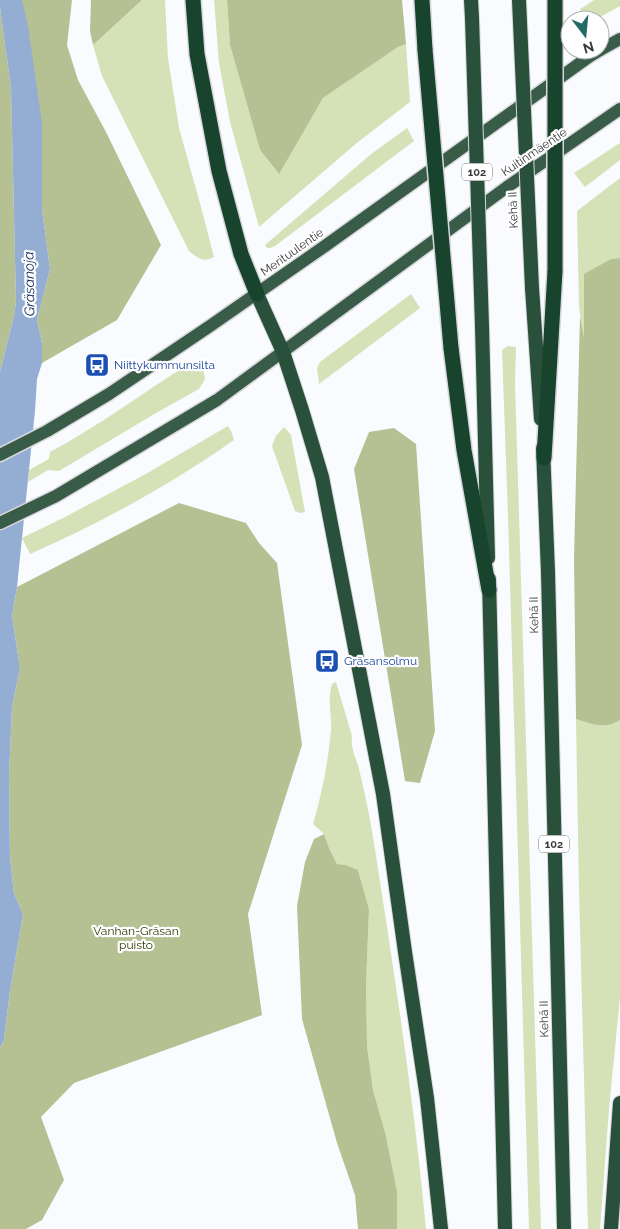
<svg xmlns="http://www.w3.org/2000/svg" width="620" height="1229" font-family="Raleway,sans-serif">
  <style>
    .green { fill: #d5e1b6 }
    .forest { fill: #b5c093 }
    .water { fill: #94add3 }
    .lines { fill: none; stroke-linecap: round; stroke-linejoin: round }
    .primary-casing { stroke: #d7d8db; stroke-width: 15 }
    .trunk-casing { stroke: #d7d8db; stroke-width: 16 }
    .motorway-casing { stroke: #d7d8db; stroke-width: 18 }
    .primary { stroke: #395c48; stroke-width: 12 }
    .trunk { stroke: #28503a; stroke-width: 14 }
    .motorway { stroke: #18432d; stroke-width: 15 }
    .trunk-bridge-casing { stroke: #d7d8db; stroke-width: 16; stroke-linecap: butt }
    .motorway-bridge-casing { stroke: #d7d8db; stroke-width: 18; stroke-linecap: butt }
    .trunk-bridge { stroke: #28503a; stroke-width: 14 }
    .motorway-bridge { stroke: #18432d; stroke-width: 15 }
    .labels { text-anchor: middle; dominant-baseline: central; stroke-width: 4.5; stroke-linejoin: round; paint-order: stroke }
    .shield { fill: #fff; stroke: #747577; stroke-width: 1 }
    .shield-label { font-size: 11px; font-weight: bold; fill: #393a3d }
    .street-label { font-size: 12px; fill: #393a3d; stroke: #fff }
    .transit-label { font-size: 12px; fill: #164399; stroke: #fff; text-anchor: start }
    .park-label { font-size: 12px; fill: #323b05; stroke: #fff }
    .water-label { font-size: 14px; font-style: italic; fill: #0e2d5c; stroke: #fff }
  </style>
  <rect width="100%" height="100%" fill="#fafbfe"/>
  <g class="green">
    <path d="M142,0H165L168,58L179,128L201,207L214,257C202,263 198,258 189,251L102,76L93,45Z"/>
    <path d="M214,0H227L230,45L260,150L278,173L323,98L398,47L406,44L410,102L358,142L259,227L230,122L219,63Z"/>
    <path d="M594,0H620V6L595,20H587L580,9Z"/>
    <path d="M407,128L414,141L275,246L270,248H267L265,245L370,155Z"/>
    <path d="M620,143V160L585,187L574,173Z"/>
    <path d="M620,178V258L611,259L584,345L579,306L577,211Z"/>
    <path d="M411,294L420,308L319,384L317,368L320,362Z"/>
    <path d="M508,346L516,347L515,384L541,1229H529L508,516L502,350Z"/>
    <path d="M196,362L203,368L205,379L199,389L156,413L59,471L48,470L28,482L29,470L49,459L50,452C99,426 142,393 189,364Z"/>
    <path d="M228,426L231,431L234,440C170,485 101,523 30,554L22,538L65,517L144,475Z"/>
    <path d="M284,427L291,435L305,512L300,513L295,511L272,446L276,436Z"/>
    <path d="M336,682L352,736C350,747 356,758 359,769C365,793 370,818 374,843C394,971 414,1100 426,1229H397V1191L386,1136L373,1090L367,1046L366,986L369,909L358,870L346,865L337,864L329,848L324,834L313,824C322,794 328,762 331,731C332,715 327,700 332,684Z"/>
    <path d="M576,719C591,724 605,730 620,720V997L609,1109L600,1229H588L579,890Z"/>
  </g>
  <g class="forest">
    <path d="M22,0H72L67,45L78,80L106,132L161,245L117,320L42,363V343L37,320L50,269L42,209Z"/>
    <path d="M91,0H142L93,45L90,31Z"/>
    <path d="M227,0H402L406,44L398,47L323,98L279,174L260,150L230,45Z"/>
    <path d="M0,8L11,88L16,301L14,316L0,372Z"/>
    <path d="M620,258V720C605,730 591,724 576,719L574,558L580,316L584,339V274L611,259Z"/>
    <path d="M394,428L416,444L435,731L420,783L405,781L354,469L369,432Z"/>
    <path d="M179,503L246,523L259,543L277,563L302,745L248,914L262,1015L74,1083L41,1117L64,1180L42,1220L26,1229H0V1048L4,1040L10,991L23,914L14,894L10,858L9,775L12,708L19,672V662L12,616L17,587Z"/>
    <path d="M324,834L329,848L337,864L346,865L358,870L369,909L366,986L367,1046L373,1090L386,1136L397,1191V1229H358L355,1195L337,1143L302,1019L297,906L305,862L314,839Z"/>
  </g>
  <path class="water" d="M0,0H22L28,26L42,123V209L50,269L37,320L42,343V363L37,379L35,411L17,587L12,616L19,662V672L12,708L9,775L10,858L14,894L23,914L10,991L4,1040L0,1048V372L14,316L16,301L11,88L0,8Z"/>
  <g class="lines">
    <defs>
      <g id="primary">
        <path d="M600,50L620,39"/>
        <path d="M0,455L47,431L109,394L210,326L325,246L590,56L600,50"/>
        <path d="M0,523L56,496L217,400L507,187L620,109"/>
      </g>
      <g id="trunk">
        <path d="M471,0L472,18"/>
        <path d="M532,288L541,419"/>
        <path d="M257,294L283,352L302,410L322,477L383,794L405,952L427,1098L441,1229"/>
        <path d="M482,326L488,558"/>
        <path d="M543,448L548,572L564,1229"/>
        <path d="M489,579L505,1229"/>
        <path d="M611,1229L620,1103"/>
      </g>
      <g id="motorway">
        <path d="M193,0L197,54L219,171L241,254L257,294"/>
        <path d="M422,0L425,50"/>
        <path d="M451,348L464,450L489,590"/>
        <path d="M544,458L555,271"/>
      </g>
    </defs>
    <use href="#primary" class="primary-casing"/>
    <use href="#trunk" class="trunk-casing"/>
    <use href="#motorway" class="motorway-casing"/>
    <use href="#primary" class="primary"/>
    <use href="#trunk" class="trunk"/>
    <use href="#motorway" class="motorway"/>
    <defs>
      <g id="trunk-bridge">
        <path d="M519,0L532,288"/>
        <path d="M472,18L482,326"/>
      </g>
      <g id="motorway-bridge">
        <path d="M425,50L451,348"/>
        <path d="M555,271V0"/>
      </g>
    </defs>
    <use href="#trunk-bridge" class="trunk-bridge-casing"/>
    <use href="#motorway-bridge" class="motorway-bridge-casing"/>
    <use href="#trunk-bridge" class="trunk-bridge"/>
    <use href="#motorway-bridge" class="motorway-bridge"/>
  </g>
  <defs>
    <symbol id="bus-square" viewBox="-11 -11 22 22"><rect x="-9" y="-9" width="18" height="18" rx="4" fill="#1a4fb4" stroke="#fff"/><path d="M-5-6H5V4H4V6H2V4H-2V6H-4V4H-5ZM-3.5-4V0h7V-4ZM-3.5 1.2v1.5H-2V1.2ZM2 1.2v1.5H3.5V1.2Z" fill="#fff"/></symbol>
  </defs>
  <g fill-rule="evenodd">
    <use href="#bus-square" x="83" y="351" width="28" height="28"/>
    <use href="#bus-square" x="313" y="647" width="28" height="28"/>
  </g>
  <g class="labels">
    <g class="shield">
      <rect x="462" y="163.5" width="30" height="17" rx="4"/>
      <rect x="539" y="835.5" width="30" height="17" rx="4"/>
    </g>
    <g class="shield-label">
      <text x="477" y="172">102</text>
      <text x="554" y="844">102</text>
    </g>
    <g class="street-label">
      <text transform="translate(534 152) rotate(-34)">Kuitinmäentie</text>
      <text transform="translate(513 210) rotate(-92)">Kehä II</text>
      <text transform="translate(292 252) rotate(-35)">Merituulentie</text>
      <text transform="translate(534 615) rotate(-91)">Kehä II</text>
      <text transform="translate(544 1019) rotate(-91)">Kehä II</text>
    </g>
    <g class="transit-label">
      <text x="114" y="365">Niittykummunsilta</text>
      <text x="344" y="661">Gräsansolmu</text>
    </g>
    <g class="park-label">
      <text x="136" y="931">Vanhan-Gräsan<tspan x="136" dy="14">puisto</tspan></text>
    </g>
    <g class="water-label">
      <text transform="translate(29 284) rotate(-91)">Gräsanoja</text>
    </g>
  </g>
  <g transform="translate(585 35) rotate(164)"><circle r="24" fill="#ffffff" stroke="#b0b0b1"/>
  <path d="M0-4L9 19L0 12L-9 19Z" fill="#216b65"/>
  <text y="-8" font-size="14" font-weight="bold" text-anchor="middle" fill="#393a3d">N</text>
  </g>
</svg>
